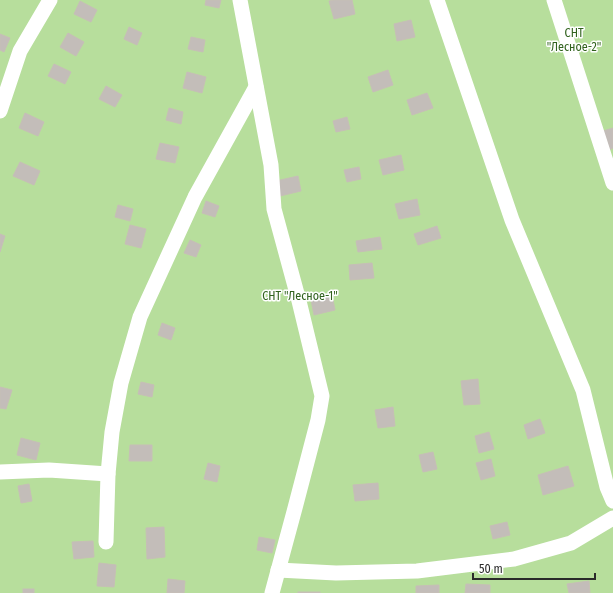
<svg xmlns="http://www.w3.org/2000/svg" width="613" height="593" font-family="'Fira Sans Condensed',sans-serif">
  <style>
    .green { fill: #b7de9c }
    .building { fill: #c3bdb9; stroke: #c6bfb6 }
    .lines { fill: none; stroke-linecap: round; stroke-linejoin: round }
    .street { stroke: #fff; stroke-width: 15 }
    .labels { text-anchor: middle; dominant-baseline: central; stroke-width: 3; stroke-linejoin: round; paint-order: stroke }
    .park-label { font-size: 12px; fill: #31621e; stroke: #fff }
  </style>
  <rect width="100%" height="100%" fill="#ebe3dc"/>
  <rect class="green" x="0" y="0" width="613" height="593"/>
  <g class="building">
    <path d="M206,0H221L219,8L205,5Z"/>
    <path d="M334,0H352L355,14L334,19L329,1Z"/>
    <path d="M80,1L97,10L91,22L74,14Z"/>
    <path d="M411,20L415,37L397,41L394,24Z"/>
    <path d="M129,27L142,33L137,45L124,39Z"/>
    <path d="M68,33L84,42L76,56L60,47Z"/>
    <path d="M0,34L10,38L4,52L0,50Z"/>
    <path d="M191,37L205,40L203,52L188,49Z"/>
    <path d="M54,64L71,72L65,84L48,76Z"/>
    <path d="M388,70L393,85L373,92L368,77Z"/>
    <path d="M187,72L206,77L202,93L183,88Z"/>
    <path d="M106,86L122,95L115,107L99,99Z"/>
    <path d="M427,93L433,108L412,115L407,100Z"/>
    <path d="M169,108L183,112L181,124L166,120Z"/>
    <path d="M25,113L44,122L38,136L19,128Z"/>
    <path d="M347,117L350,129L336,132L333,121Z"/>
    <path d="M613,128V148L609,150L603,131Z"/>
    <path d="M160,143L179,147L175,163L156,159Z"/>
    <path d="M401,155L404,170L383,175L379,160Z"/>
    <path d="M20,162L40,171L34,185L13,176Z"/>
    <path d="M359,167L361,179L347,182L344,170Z"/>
    <path d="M298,176L301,191L280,196L276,181Z"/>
    <path d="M417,199L420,215L399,219L395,204Z"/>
    <path d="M206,201L219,206L215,217L202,213Z"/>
    <path d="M118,205L133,209L130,221L115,217Z"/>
    <path d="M130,225L146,229L141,248L125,244Z"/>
    <path d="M437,226L441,238L418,245L414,234Z"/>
    <path d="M0,234L5,236L0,252Z"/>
    <path d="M380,237L382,249L358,252L356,241Z"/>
    <path d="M190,240L201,245L196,257L184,253Z"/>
    <path d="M372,263L374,278L350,280L349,265Z"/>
    <path d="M332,295L335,310L314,315L311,300Z"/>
    <path d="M162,323L175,328L171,340L158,335Z"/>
    <path d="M478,379L480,404L464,405L461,381Z"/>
    <path d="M141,382L154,385L152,397L138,394Z"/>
    <path d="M0,387L12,390L6,409L0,408Z"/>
    <path d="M393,407L395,426L378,428L375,410Z"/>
    <path d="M540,419L545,433L528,439L524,425Z"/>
    <path d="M489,432L494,449L479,453L475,436Z"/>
    <path d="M21,438L40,443L36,460L17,455Z"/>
    <path d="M130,445H152V461H129Z"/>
    <path d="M433,452L437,469L423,472L419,455Z"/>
    <path d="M491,459L495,476L481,480L476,463Z"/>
    <path d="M208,463L220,466L217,482L204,479Z"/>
    <path d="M568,466L574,486L543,495L538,475Z"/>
    <path d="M378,483L379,499L355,501L353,485Z"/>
    <path d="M29,484L32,501L21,503L18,486Z"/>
    <path d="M507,522L510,535L493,539L490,526Z"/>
    <path d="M164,527L165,557L147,559L146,528Z"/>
    <path d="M259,537L275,540L272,553L257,550Z"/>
    <path d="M93,541L94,557L74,559L72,542Z"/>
    <path d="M99,563L116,565L114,587L97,586Z"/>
    <path d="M168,579L185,581L184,593H167Z"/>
    <path d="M589,581L590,593H569L567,584Z"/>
    <path d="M466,584L490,585V593H465Z"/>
    <path d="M439,585V593H416V586Z"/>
    <rect x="23" y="589" width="11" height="4"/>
    <rect x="298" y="592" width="22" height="1"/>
  </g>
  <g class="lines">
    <g class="street">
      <path d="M240,0L271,165L274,209L299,301L322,396L318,420L295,508L272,593"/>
      <path d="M437,0L512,220L583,390L607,487L613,501"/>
      <path d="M554,0L613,183"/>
      <path d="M0,111L20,51L50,0"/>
      <path d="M0,472L49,470L108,474"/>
      <path d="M106,542L108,474L112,432L121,383L140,317L195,197L256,87"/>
      <path d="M278,570L336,573L417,571L514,559L571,543L613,518"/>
    </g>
  </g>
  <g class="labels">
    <g class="park-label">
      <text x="574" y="33">СНТ<tspan x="574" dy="14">"Лесное-2"</tspan></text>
      <text x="300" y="296">СНТ "Лесное-1"</text>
    </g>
  </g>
  <path d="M473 573v6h122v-6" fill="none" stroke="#2a2a2a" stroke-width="2"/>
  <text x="479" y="573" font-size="12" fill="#2a2a2a" stroke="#ffffff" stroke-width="3" paint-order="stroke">50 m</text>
</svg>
